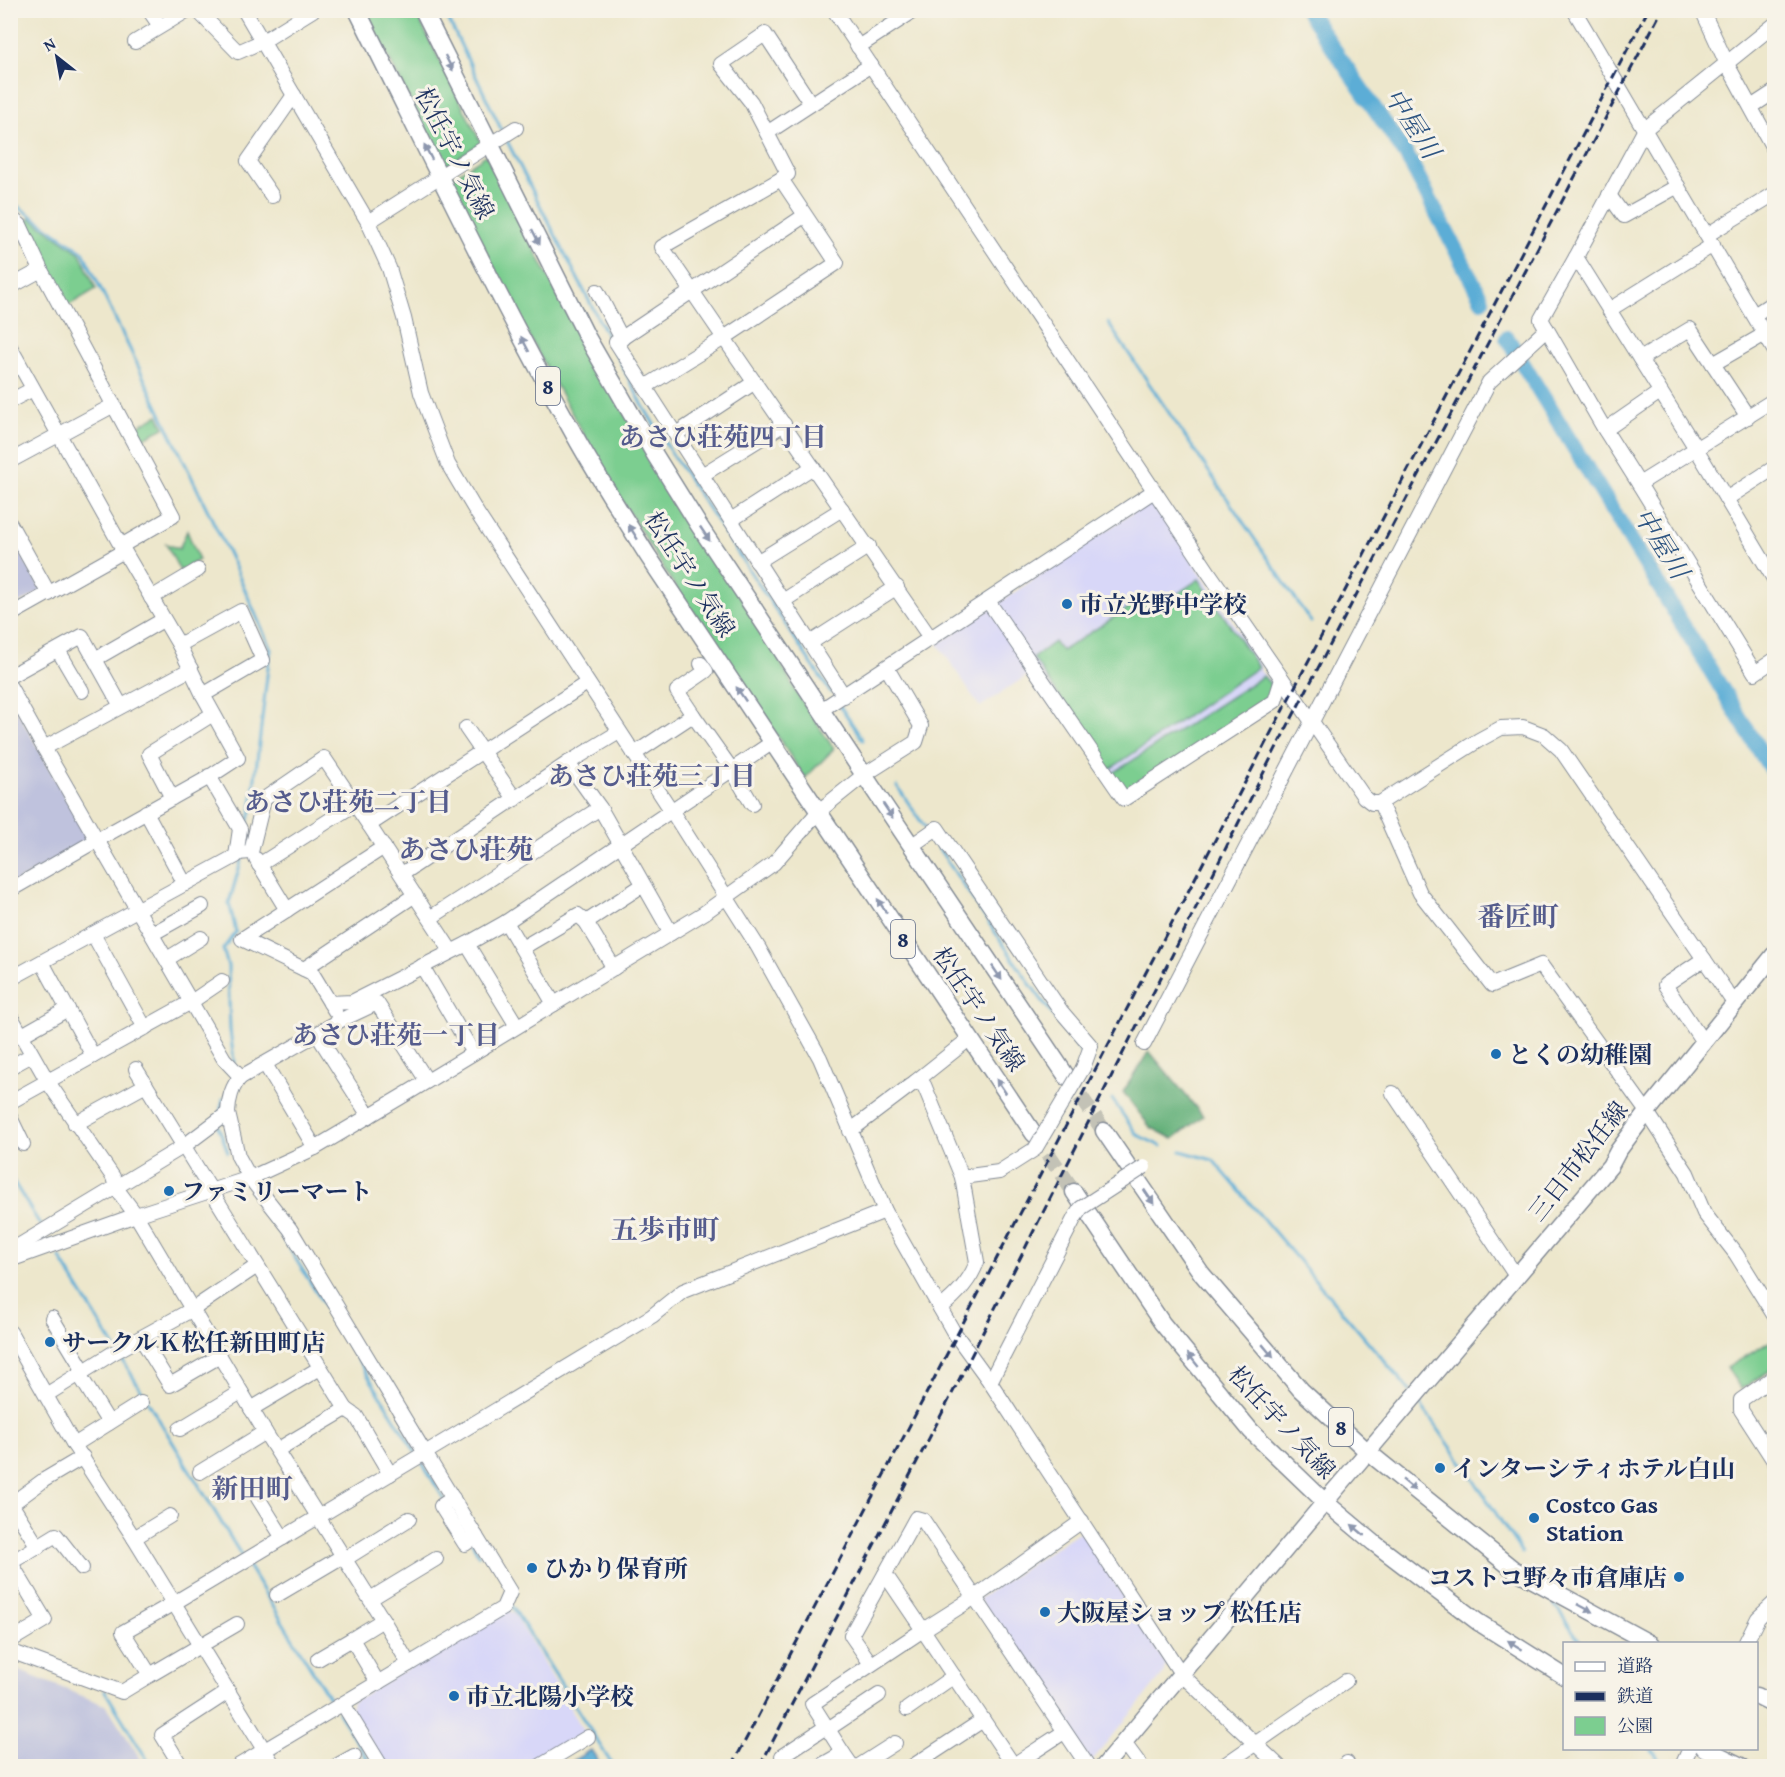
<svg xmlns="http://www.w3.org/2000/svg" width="1785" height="1777" font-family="'Gentium Book Plus','Noto Serif JP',serif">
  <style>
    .built { fill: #d8d7f8 }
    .industrial { fill: #bfc2dd }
    .green { fill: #7cce90; stroke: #4c7e77; stroke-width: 1.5 }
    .forest { fill: #65b17a; stroke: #40706c; stroke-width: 1.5 }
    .water { fill: #5badd6; stroke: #3b6e9a; stroke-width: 1.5 }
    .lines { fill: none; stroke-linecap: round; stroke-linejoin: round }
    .stream { stroke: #5badd6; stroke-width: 3 }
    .river { stroke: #5badd6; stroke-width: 16 }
    .major-tunnel { stroke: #c3c2b6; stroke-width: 16; stroke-dasharray: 16 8; stroke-linecap: butt }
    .minor-casing { stroke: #848b95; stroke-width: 16 }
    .major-casing { stroke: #848b95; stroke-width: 19 }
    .minor { stroke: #fff; stroke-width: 14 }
    .major { stroke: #fff; stroke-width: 16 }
    .rail { stroke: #1b2f5e; stroke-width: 3; stroke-dasharray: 9 4.5; stroke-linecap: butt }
    .minor-bridge-casing { stroke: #848b95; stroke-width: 16; stroke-linecap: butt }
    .minor-bridge { stroke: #fff; stroke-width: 14 }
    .oneway { fill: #8d97ae }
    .poi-dot { fill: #1f6fb2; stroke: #f7f3e8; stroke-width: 2 }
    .labels { text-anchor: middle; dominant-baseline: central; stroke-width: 6; stroke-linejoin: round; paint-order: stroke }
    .shield { fill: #f7f3e8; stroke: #5d6a87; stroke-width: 1.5 }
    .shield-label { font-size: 22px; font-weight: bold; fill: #1b2f5e }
    .street-label { font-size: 24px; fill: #1b2f5e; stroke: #f7f3e8 }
    .poi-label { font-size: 24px; font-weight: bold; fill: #1b2f5e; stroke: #f7f3e8; text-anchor: start }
    .water-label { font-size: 26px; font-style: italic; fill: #2e5582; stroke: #f7f3e8 }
    .neighbourhood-label { font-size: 26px; font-weight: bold; fill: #555c8d; stroke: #f7f3e8 }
    .quarter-label { font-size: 27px; font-weight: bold; fill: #555c8d; stroke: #f7f3e8 }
  </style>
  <rect width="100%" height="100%" fill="#f7f3e8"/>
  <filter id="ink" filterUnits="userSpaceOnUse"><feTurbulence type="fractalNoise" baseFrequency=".0167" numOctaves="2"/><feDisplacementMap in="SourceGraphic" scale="12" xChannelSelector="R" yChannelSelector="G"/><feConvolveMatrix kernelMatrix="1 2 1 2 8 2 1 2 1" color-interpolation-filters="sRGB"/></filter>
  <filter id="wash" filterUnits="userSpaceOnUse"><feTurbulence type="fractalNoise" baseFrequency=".008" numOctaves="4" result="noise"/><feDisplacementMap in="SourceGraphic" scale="24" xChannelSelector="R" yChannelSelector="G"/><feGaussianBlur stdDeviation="1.35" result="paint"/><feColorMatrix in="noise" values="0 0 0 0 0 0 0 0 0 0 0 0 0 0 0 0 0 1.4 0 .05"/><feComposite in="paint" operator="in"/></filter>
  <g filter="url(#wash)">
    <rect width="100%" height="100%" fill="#ede7cc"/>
    <g class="built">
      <path d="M1152,504L1158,507L1261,666L1260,671L1277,687L1125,793L1037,669L980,707L938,644L1144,505Z"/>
      <path d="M1083,1532L1166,1664L1162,1676L1091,1762L979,1599L1077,1533Z"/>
      <path d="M507,1610L514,1613L586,1735L534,1766H385L350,1709L352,1702Z"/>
    </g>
    <g class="industrial">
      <path d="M10,534L42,591L10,608Z"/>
      <path d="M10,698L90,841L10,885Z"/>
      <path d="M10,1667L107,1706L145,1766H11Z"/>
    </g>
    <g class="green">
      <path d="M365,11H415L481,143L444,167Z"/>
      <path d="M486,155L589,356L776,654L796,692L834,749L805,778L704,626L679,593L608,478L517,315L450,179Z"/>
      <path d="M30,218L80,253L96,289L66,307L25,223Z"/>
      <path d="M158,415L164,428L140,440L134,428Z"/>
      <path d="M187,531L199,560L180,571L166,544L179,549Z"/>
      <path d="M1199,579L1258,667L1109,770L1033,658L1054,642L1062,651L1142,599L1151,612Z"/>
      <path d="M1263,676L1276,690L1270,700L1129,793L1110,775Z"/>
      <path d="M1774,1339V1368L1741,1389L1727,1368Z"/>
    </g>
    <path class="forest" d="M1149,1051L1203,1116L1173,1139L1150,1127L1123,1092Z"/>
    <path class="water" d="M591,1750L602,1766H577L574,1760Z"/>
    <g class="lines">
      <g class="stream">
        <path d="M444,10L503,133"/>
        <path d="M506,139L642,404L670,451L831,693"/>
        <path d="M10,201L83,252L235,567L271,650L269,659L251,812L245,830"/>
        <path d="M1108,323L1311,622"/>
        <path d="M840,706L863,740"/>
        <path d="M897,786L926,829"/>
        <path d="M933,840L1030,984L1082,1054"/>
        <path d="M234,1062L230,1030L228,966L223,949L236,932L229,903L242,858"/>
        <path d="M1112,1099L1137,1135L1161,1146"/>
        <path d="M220,1113L223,1099"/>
        <path d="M218,1126L228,1152"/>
        <path d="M1181,1151L1213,1160L1410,1391"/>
        <path d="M10,1176L41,1226"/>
        <path d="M266,1211L416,1453"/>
        <path d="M60,1258L115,1348"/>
        <path d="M119,1354L243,1558"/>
        <path d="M1418,1401L1468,1471L1522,1553"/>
        <path d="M421,1461L444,1499"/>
        <path d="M472,1542L479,1555"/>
        <path d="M247,1564L333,1704"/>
        <path d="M510,1603L613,1766"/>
        <path d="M1554,1604L1582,1644"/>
        <path d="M105,1691L151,1766"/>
        <path d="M338,1712L372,1766"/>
        <path d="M1651,1748L1663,1766"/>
      </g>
      <g class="river">
        <path d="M1307,10L1407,156L1482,300"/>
        <path d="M1507,338L1774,774"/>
      </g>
    </g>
  </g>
  <g filter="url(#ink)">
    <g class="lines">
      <g class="major-tunnel">
        <path d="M1067,1077L1104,1131"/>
        <path d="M1034,1134L1074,1192"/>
      </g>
      <defs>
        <g id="minor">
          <path d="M149,10L160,26"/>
          <path d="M197,10L238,52L263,41L313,10"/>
          <path d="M244,10L368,222L389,268L404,318L421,393L448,464L477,513L671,810L758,947L820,1058L885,1211L953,1331L990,1382L1182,1675L1279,1766"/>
          <path d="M834,10L1209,573L1364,797L1372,803H1380L1479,740L1501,728L1523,727L1544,735L1561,750L1734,1003"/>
          <path d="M1574,10L1774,350"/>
          <path d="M1702,10L1727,64L1774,150"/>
          <path d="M1774,25L1645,129L1576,257L1697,450L1774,579"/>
          <path d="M135,42L188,10"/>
          <path d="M858,47L915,10"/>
          <path d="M871,65L767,133L788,174L781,179L837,263L724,338L931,639"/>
          <path d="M1751,107L1774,92"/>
          <path d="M767,133L751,102L721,64L765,34L811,104"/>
          <path d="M781,179L662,247L724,338L645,387L844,696"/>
          <path d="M1609,195L1624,216L1678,186"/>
          <path d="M272,196L248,161L294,95"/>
          <path d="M10,217L20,225L41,270L173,516L121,546"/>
          <path d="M368,222L516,128"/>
          <path d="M1707,235L1774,194"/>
          <path d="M1576,257L1541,319L1605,430L1660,392"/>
          <path d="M10,287L41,270"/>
          <path d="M597,291L622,339"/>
          <path d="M1609,310L1713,245"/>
          <path d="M1754,315L1774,302"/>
          <path d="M10,347L124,551L179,645L241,611L263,660L203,695L238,758L206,779L97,840L224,1059L241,1077"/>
          <path d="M1640,359L1690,329L1748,417"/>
          <path d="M1713,364L1765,334"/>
          <path d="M645,387L616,342L804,216"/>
          <path d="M10,401L33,389"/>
          <path d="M1605,430L1639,484L1774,400"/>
          <path d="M676,434L755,382"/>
          <path d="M10,461L114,405"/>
          <path d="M702,475L784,424"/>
          <path d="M1639,484L1755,673L1774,660"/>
          <path d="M1726,499L1774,468"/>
          <path d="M731,520L813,467"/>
          <path d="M10,524L49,594"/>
          <path d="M757,562L842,509"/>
          <path d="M151,598L198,570"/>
          <path d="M783,601L869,546"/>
          <path d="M988,601L1124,799L1275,701L1282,679"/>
          <path d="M10,615L124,551"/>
          <path d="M810,643L897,587"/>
          <path d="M179,645L203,695"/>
          <path d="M58,650L82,691"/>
          <path d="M95,659L163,620"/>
          <path d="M10,676L82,636L121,706"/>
          <path d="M10,687L44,748L97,840L10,890"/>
          <path d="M821,710L1154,491"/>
          <path d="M693,715L677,691L706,671L701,664"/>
          <path d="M466,728L515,799"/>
          <path d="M44,748L191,669"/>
          <path d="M634,754L693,715L732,770L752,804"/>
          <path d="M568,763L619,732"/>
          <path d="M172,798L149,754L213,714"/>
          <path d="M1380,803L1420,893L1492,985L1541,965L1647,1112L1687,1173L1704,1213L1736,1254L1774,1315"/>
          <path d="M146,812L185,884"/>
          <path d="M911,846L937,828L1061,1011L1091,1046L1083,1068"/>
          <path d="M237,853L251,852L264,799L324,758L369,825"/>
          <path d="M256,859L287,910"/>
          <path d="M259,865L355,804"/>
          <path d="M402,874L568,763L600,808L671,933"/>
          <path d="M430,918L600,808"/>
          <path d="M506,922L554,1004"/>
          <path d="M586,922L643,885"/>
          <path d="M93,934L145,1028"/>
          <path d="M152,934L202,906"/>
          <path d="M467,944L517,1026"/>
          <path d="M522,948L578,915L586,922L614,968"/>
          <path d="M451,951L369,825L587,683"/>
          <path d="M167,959L201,938"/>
          <path d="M42,962L93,1056"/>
          <path d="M422,966L473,1053"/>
          <path d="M304,969L415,895"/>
          <path d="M10,979L236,856L240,829L209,776"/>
          <path d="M330,1003L352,1002L467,944L506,922L773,742"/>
          <path d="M335,1011L312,973L242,939L384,847"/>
          <path d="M10,1015L48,1082L113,1177L116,1188L136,1215L265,1432L383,1620L352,1639L378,1683"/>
          <path d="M317,1034L369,1116"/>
          <path d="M22,1035L68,1009"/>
          <path d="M1703,1042L1665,985L1704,959"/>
          <path d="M1144,1044L1489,382L1547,329"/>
          <path d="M265,1064L315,1148"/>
          <path d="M10,1067L32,1055"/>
          <path d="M136,1069L346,1409L277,1450"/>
          <path d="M915,1082L969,1039"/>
          <path d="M1393,1093L1516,1276"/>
          <path d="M10,1102L191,1002L222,981"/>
          <path d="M228,1113L238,1156L250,1178L290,1229L425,1453L652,1316L683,1291L885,1211"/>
          <path d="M10,1117L23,1144"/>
          <path d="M75,1124L146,1085"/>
          <path d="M850,1131L915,1082L924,1085L962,1177L977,1262C970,1281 957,1295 940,1308"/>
          <path d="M962,1177L999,1172L1035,1149"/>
          <path d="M10,1251L184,1146L228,1113C228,1101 232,1085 241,1077L341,1020L377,1003L427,1081"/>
          <path d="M10,1260L136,1215L250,1178L315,1148L411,1091L704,913L774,863L819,811L864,775L916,742L921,726L887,668"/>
          <path d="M52,1318L84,1371"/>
          <path d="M10,1332L74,1445L134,1538L274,1766"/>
          <path d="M141,1338L170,1385L220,1356"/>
          <path d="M79,1374L109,1423"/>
          <path d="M1774,1377L1741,1400V1410L1774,1461"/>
          <path d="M990,1382L1075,1217"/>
          <path d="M46,1395L113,1353L193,1309L257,1266"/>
          <path d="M251,1409L320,1368"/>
          <path d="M346,1409L356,1416L390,1474"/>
          <path d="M180,1429L241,1392"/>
          <path d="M74,1445L141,1403"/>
          <path d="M200,1472L265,1432"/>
          <path d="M258,1498L283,1538"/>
          <path d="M453,1498L441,1506L465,1544L476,1536"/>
          <path d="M10,1502L38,1547"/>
          <path d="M10,1505L44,1480L83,1457"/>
          <path d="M134,1538L170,1516"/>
          <path d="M345,1559L409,1519"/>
          <path d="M10,1563L56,1535L82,1568"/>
          <path d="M277,1595L343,1556"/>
          <path d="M370,1599L436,1559"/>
          <path d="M383,1620L409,1664"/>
          <path d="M10,1641L45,1620L11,1563"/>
          <path d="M1745,1644L1758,1618L1774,1603"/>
          <path d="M10,1651L122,1692L150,1675L123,1632L174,1603L425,1453L510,1592L503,1608L238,1766"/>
          <path d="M318,1659L352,1639"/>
          <path d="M871,1664L851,1635L916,1518L923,1520L1088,1766"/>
          <path d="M150,1675L237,1624"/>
          <path d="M343,1704L381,1766"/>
          <path d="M907,1709L954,1676"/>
          <path d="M983,1720L1014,1766"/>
          <path d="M828,1729L879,1695"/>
          <path d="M1124,1743L1141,1766"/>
          <path d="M843,1753L812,1704L923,1630L885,1574"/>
          <path d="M782,1756L826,1727"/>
          <path d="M181,1766L162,1735L228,1692"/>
          <path d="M336,1766L354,1756"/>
          <path d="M540,1766L588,1737"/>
          <path d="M820,1766L843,1753L852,1766"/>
          <path d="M859,1766L895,1743"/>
          <path d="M913,1766L983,1720L923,1630L975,1597L1082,1521"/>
          <path d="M1012,1766L1064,1732"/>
          <path d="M1223,1766L1346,1681"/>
          <path d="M1343,1766L1347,1763"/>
          <path d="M1682,1766L1690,1748"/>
        </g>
        <g id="major">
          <path d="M357,10C427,150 494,291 570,427C594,471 621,513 648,556L1034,1134"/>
          <path d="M423,10L587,337L655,455L698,524L872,787L1067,1077"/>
          <path d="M1104,1131L1202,1274L1301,1390L1368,1452L1513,1569L1651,1644"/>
          <path d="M1074,1192L1162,1323L1251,1431L1325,1502L1374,1543L1478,1622L1564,1676"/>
          <path d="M1756,1696L1774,1705"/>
          <path d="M1704,1748L1741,1766"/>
          <path d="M1104,1766L1325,1502L1610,1166L1618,1151L1647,1112L1774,955"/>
        </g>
      </defs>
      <use href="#minor" class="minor-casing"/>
      <use href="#major" class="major-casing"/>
      <use href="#minor" class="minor"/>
      <use href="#major" class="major"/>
      <g class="rail">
        <path d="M732,1766L1648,10"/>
        <path d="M760,1766L955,1388L1271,758L1662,10"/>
      </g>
      <defs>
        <g id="minor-bridge">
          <path d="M1035,1149L1083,1068"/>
          <path d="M1075,1217L1081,1208L1144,1167"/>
        </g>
      </defs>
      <use href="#minor-bridge" class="minor-bridge-casing"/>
      <use href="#minor-bridge" class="minor-bridge"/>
    </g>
    <defs><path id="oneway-solid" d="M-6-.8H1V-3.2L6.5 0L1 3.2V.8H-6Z" transform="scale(1.5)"/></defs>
    <g class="oneway">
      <use href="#oneway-solid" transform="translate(449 63) rotate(63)"/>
      <use href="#oneway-solid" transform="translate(428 152) rotate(-117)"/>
      <use href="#oneway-solid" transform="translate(536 237) rotate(63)"/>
      <use href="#oneway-solid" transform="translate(525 344) rotate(-118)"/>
      <use href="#oneway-solid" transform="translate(633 532) rotate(-122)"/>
      <use href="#oneway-solid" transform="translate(705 534) rotate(56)"/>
      <use href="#oneway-solid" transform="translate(741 694) rotate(-124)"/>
      <use href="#oneway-solid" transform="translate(888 811) rotate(56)"/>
      <use href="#oneway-solid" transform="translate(882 906) rotate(-123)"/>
      <use href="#oneway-solid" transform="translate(997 973) rotate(56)"/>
      <use href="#oneway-solid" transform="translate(1001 1086) rotate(-124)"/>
      <use href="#oneway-solid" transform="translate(1149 1197) rotate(56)"/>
      <use href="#oneway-solid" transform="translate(1268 1351) rotate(50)"/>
      <use href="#oneway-solid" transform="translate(1193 1360) rotate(-129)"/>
      <use href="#oneway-solid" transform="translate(1409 1485) rotate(39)"/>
      <use href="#oneway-solid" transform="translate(1358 1530) rotate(-140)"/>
      <use href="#oneway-solid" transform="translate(1585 1608) rotate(28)"/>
      <use href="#oneway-solid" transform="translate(1515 1645) rotate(-148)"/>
    </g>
  </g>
  <g class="poi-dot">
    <circle cx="1067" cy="604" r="6"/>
    <circle cx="1496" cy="1054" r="6"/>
    <circle cx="169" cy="1191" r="6"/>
    <circle cx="50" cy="1342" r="6"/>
    <circle cx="1440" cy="1468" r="6"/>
    <circle cx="1534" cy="1518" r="6"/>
    <circle cx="532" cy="1568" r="6"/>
    <circle cx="1679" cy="1577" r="6"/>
    <circle cx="1045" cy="1612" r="6"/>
    <circle cx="454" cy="1696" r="6"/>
  </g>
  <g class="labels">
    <g class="shield">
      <rect x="536" y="367" width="24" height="38" rx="4.5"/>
      <rect x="891" y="920" width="24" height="38" rx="4.5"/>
      <rect x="1329" y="1408" width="24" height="38" rx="4.5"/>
    </g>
    <g class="shield-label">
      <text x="548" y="386">8</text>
      <text x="903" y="939">8</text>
      <text x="1341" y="1427">8</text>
    </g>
    <g class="street-label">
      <text transform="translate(455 153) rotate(63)">松任宇ノ気線</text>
      <text transform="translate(690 574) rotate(57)">松任宇ノ気線</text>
      <text transform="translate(979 1009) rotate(56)">松任宇ノ気線</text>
      <text transform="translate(1578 1161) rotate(-52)">三日市松任線</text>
      <text transform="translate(1282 1422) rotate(47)">松任宇ノ気線</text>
    </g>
    <g class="poi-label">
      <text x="1079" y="604">市立光野中学校</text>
      <text x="1508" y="1054">とくの幼稚園</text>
      <text x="181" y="1191">ファミリーマート</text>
      <text x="62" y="1342">サークルＫ松任新田町店</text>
      <text x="1452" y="1468">インターシティホテル白山</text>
      <text x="1546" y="1504">Costco Gas<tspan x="1546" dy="28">Station</tspan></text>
      <text x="544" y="1568">ひかり保育所</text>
      <text x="1667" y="1577" text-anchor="end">コストコ野々市倉庫店</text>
      <text x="1057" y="1612">大阪屋ショップ 松任店</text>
      <text x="466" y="1696">市立北陽小学校</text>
    </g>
    <g class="water-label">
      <text transform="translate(1413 123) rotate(57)">中屋川</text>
      <text transform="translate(1662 543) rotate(58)">中屋川</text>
    </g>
    <g class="neighbourhood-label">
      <text x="723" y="436">あさひ荘苑四丁目</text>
      <text x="652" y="775">あさひ荘苑三丁目</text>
      <text x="348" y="801">あさひ荘苑二丁目</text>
      <text x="396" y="1034">あさひ荘苑一丁目</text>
    </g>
    <g class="quarter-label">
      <text x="466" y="849">あさひ荘苑</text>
      <text x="1518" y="916">番匠町</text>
      <text x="665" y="1229">五歩市町</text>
      <text x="252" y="1488">新田町</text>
    </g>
  </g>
  <rect width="1785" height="1777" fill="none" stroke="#f7f3e8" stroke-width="36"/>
  <rect x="1563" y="1642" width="195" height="108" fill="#f7f3e8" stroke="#9fa5b1" stroke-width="1.5"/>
  <rect x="1575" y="1662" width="30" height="9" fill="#ffffff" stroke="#9fa5b1" stroke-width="1.5"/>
  <text x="1617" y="1672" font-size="18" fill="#1b2f5e">道路</text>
  <rect x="1575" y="1692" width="30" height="9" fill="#1b2f5e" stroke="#9fa5b1" stroke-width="1.5"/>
  <text x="1617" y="1702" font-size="18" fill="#1b2f5e">鉄道</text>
  <rect x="1575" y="1717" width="30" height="18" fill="#7cce90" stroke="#9fa5b1" stroke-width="1.5"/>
  <text x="1617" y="1732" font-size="18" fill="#1b2f5e">公園</text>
  <g transform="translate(57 57) rotate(329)" stroke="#f7f3e8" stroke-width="4.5" paint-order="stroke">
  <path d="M0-4.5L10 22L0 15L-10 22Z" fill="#1b2f5e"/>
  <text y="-9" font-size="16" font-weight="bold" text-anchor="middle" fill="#1b2f5e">N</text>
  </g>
</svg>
